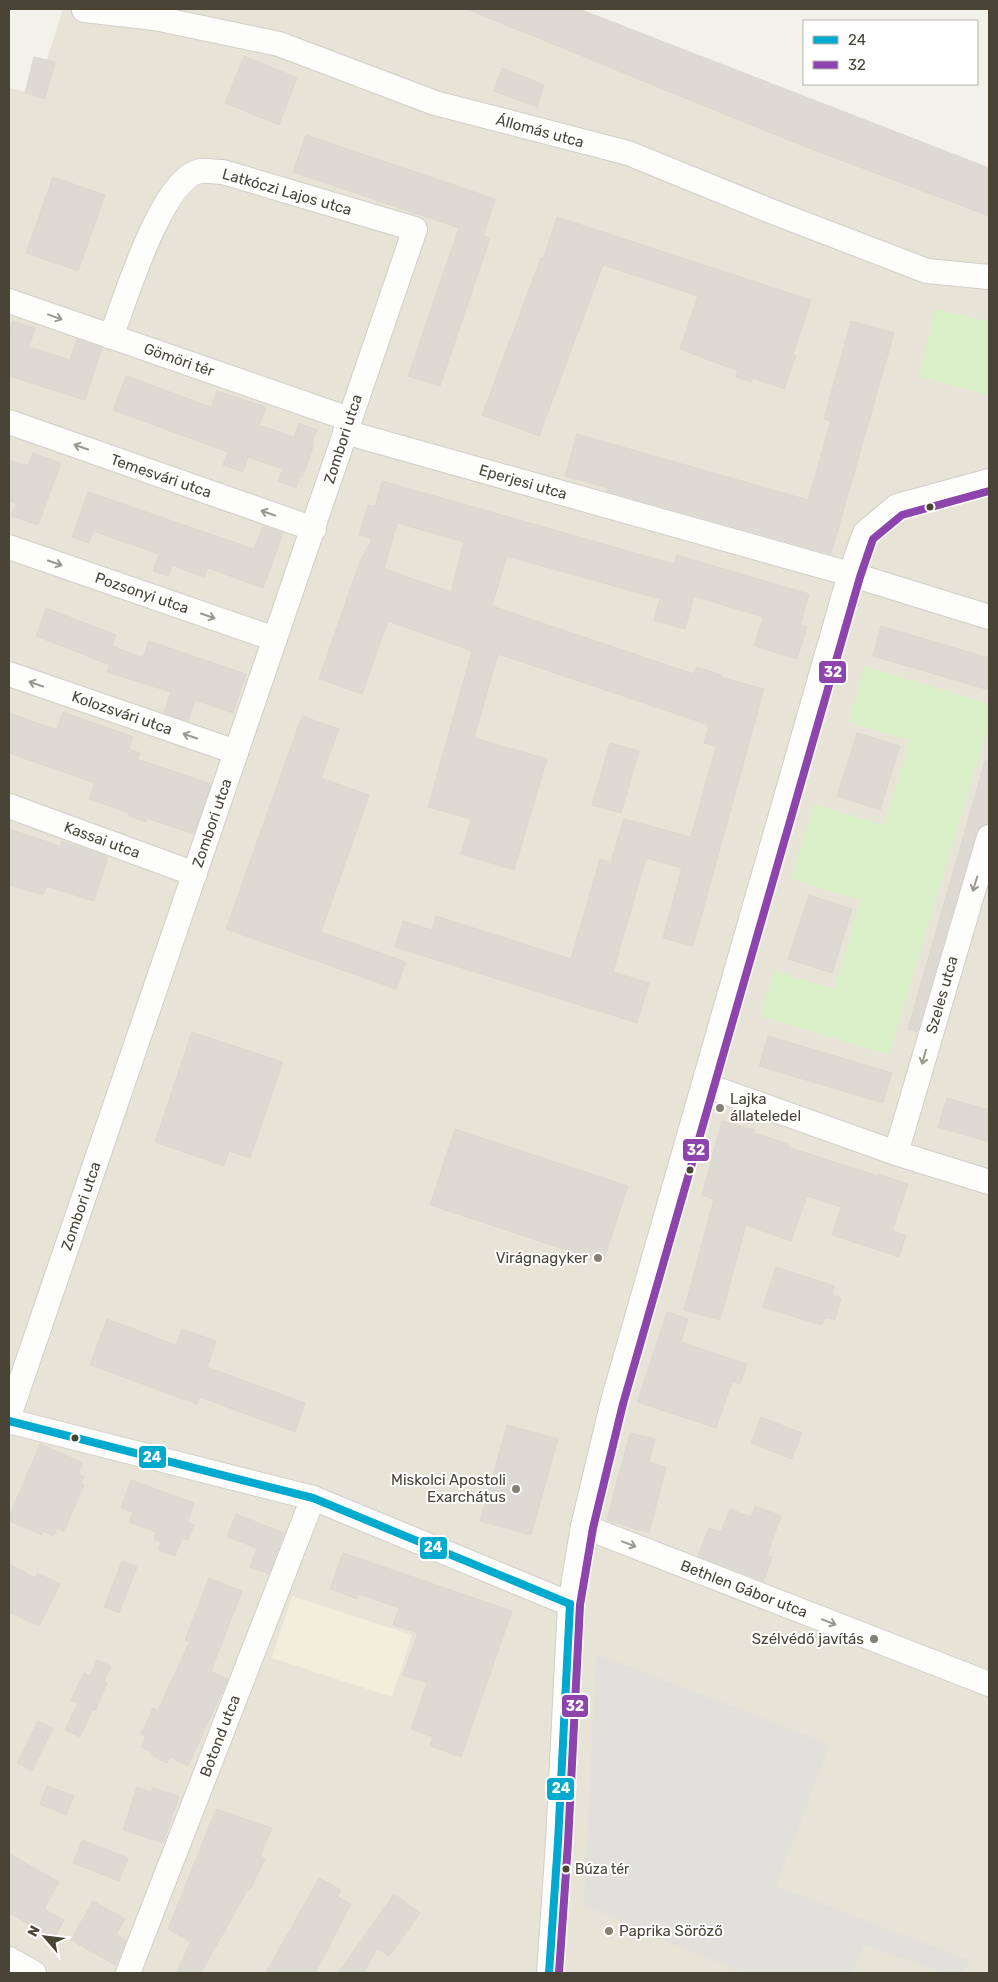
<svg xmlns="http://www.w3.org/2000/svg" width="998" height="1982" font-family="Rubik,sans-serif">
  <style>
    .residential { fill: #e7e4d7 }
    .education { fill: #f1eedb }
    .green { fill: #d9efc8 }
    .parking { fill: #e1e0da }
    .building { fill: #dcdad2; stroke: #dad8cf; fill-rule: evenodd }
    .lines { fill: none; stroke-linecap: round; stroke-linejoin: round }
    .minor-casing { stroke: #d0cfc7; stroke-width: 26 }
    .minor { stroke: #fdfdfc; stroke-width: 24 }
    .bus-1-casing { stroke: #fff; stroke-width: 11 }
    .bus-2-casing { stroke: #fff; stroke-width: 11 }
    .bus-1 { stroke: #00a9ce; stroke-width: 8 }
    .bus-2 { stroke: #8e44ad; stroke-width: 8 }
    .oneway { stroke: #9a978f }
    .bus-dot { fill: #494435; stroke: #fff; stroke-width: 2 }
    .poi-dot { fill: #848174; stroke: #fff; stroke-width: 2 }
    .labels { text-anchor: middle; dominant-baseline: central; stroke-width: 4; stroke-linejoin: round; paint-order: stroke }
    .bus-label { font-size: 14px; fill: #494435; stroke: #fff; text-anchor: start }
    .street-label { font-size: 15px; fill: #494435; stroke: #fff }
    .poi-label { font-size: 15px; fill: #494435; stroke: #fff; text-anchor: end }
    .line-badge { stroke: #fff; stroke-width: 2 }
    .badge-label { font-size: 14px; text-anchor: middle; font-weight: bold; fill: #fff }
  </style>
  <rect width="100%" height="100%" fill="#f2f1ea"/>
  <path class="residential" d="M63,9H513L989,180V1973H9V88L36,94Z"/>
  <path class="education" d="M292,1596L412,1635L392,1697L272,1658Z"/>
  <g class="green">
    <path d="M936,309L989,322V395L919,376Z"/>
    <path d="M865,666L989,704V723L889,1055L760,1016L774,971L834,989L861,900L791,879L814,804L884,825L910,740L848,722Z"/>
  </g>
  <path class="parking" d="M596,1654L830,1744L776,1886L969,1960L964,1973H942L864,1945L853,1973H743L584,1906Z"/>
  <g class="building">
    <path d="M467,9H579L989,168V216L788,140Z"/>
    <path d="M244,56L297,78L279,125L225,103Z"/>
    <path d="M34,57L55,62L45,99L25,93Z"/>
    <path d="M502,68L544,85L537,107L494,91Z"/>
    <path d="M306,135L495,199L483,236L490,238L440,386L408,376L459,228L293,172Z"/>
    <path d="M53,177L105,195L78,271L26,253Z"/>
    <path d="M557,217L811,300L793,354L796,356L784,389L753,378L751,382L736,377L738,371L680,349L698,296L603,265L539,436L482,415L541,258L543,259Z"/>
    <path d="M13,321L35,328L29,347L70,360L77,339L102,348L85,400L9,376V333Z"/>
    <path d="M851,321L894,333L831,554L607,491L608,488L565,476L577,434L808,500L831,421L824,419Z"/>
    <path d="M126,376L211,407L217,391L266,407L259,425L294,437L299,423L317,430L312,443L314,444L303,476H300L296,488L278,481L283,469L248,457L243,472L223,465L228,452L113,410Z"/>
    <path d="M33,453L61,463L38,525L11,516L16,504L9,501V460L28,466Z"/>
    <path d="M382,481L674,564L677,555L809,594L800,626L807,627L797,659L754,646L763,617L694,596L685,629L654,620L660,599L507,556L492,606L694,674L697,667L722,675L721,677L764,689L693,946L663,938L682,868L646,858L613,972L649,983L637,1023L395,947L403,921L432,930L436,916L571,959L600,859L611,862L624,819L691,837L716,746L704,743L709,725L498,654L474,738L547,759L514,870L461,854L471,819L428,807L472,651L388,621L362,694L319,679L360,561L372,539L359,535L368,505L375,507ZM397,523L464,542L451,592L384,569Z"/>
    <path d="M88,492L254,549L263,526L283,533L263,588L208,568L204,577L172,565L168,576L153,571L159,554L93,531L89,543L72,537Z"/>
    <path d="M46,608L116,635L112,646L143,658L149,641L246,674L233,713L195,700L188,721L164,713L171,692L107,672L110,665L36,636Z"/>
    <path d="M881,626L989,658V690L873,656Z"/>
    <path d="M63,712L133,737L129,749L140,753L137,759L211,784L194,834L147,818L146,822L129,816L130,813L89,799L95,783L9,753V713L57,730Z"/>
    <path d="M302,716L339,729L321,778L369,795L321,932L406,962L396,989L226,929Z"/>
    <path d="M857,733L900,746L880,810L837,796Z"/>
    <path d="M610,743L639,751L621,813L592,805Z"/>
    <path d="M985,761H989V817L987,824L980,827L976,833L917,1032L908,1029Z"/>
    <path d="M9,829L60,846L62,841L108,857L94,901L46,886L43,895L9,885Z"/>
    <path d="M809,895L852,909L832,973L788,959Z"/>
    <path d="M192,1032L283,1062L250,1158L229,1151L224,1166L155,1142Z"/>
    <path d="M768,1036L892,1073L883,1103L759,1066Z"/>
    <path d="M947,1098L989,1110V1142L938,1127Z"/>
    <path d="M722,1121L755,1130L754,1133L788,1144L787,1147L878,1176V1174L908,1184L892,1231L906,1235L899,1257L832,1235L841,1207L807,1196L791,1241L746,1225L720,1320L684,1310L714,1199L702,1195Z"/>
    <path d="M455,1129L628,1186L603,1262L430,1205Z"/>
    <path d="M776,1267L835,1286L832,1295L841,1298L835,1320L825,1317L822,1325L763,1307Z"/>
    <path d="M667,1312L688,1319L681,1342L747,1364L740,1384L732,1382L716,1428L637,1402Z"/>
    <path d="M107,1319L176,1345L182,1329L216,1341L207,1367L305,1403L295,1432L200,1397L197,1404L90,1365Z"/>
    <path d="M761,1417L802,1433L792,1459L751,1443Z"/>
    <path d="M507,1425L558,1439L531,1535L480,1521Z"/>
    <path d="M630,1433L655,1439L649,1462L666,1467L649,1533L607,1520Z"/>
    <path d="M40,1444L83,1463L78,1474L84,1477L81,1483L84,1485L64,1531L57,1528L54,1536L43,1531L42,1535L9,1521V1517Z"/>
    <path d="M131,1480L194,1503L187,1523L194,1525L188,1540L182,1538L175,1556L158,1550L161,1542L154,1539L156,1532L129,1522L133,1512L121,1508Z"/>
    <path d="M755,1506L781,1516L767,1555L772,1557L764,1581L698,1556L709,1528L721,1532L730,1509L751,1517Z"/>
    <path d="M236,1514L284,1533L269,1574L250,1567L257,1548L227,1537Z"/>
    <path d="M343,1553L512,1611L461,1757L430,1746L433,1737L411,1729L427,1683L403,1675L418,1633L393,1625L399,1608L359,1594L357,1599L330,1589Z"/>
    <path d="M122,1561L137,1567L119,1613L104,1607Z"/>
    <path d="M9,1564L35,1578L37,1573L60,1584L39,1626L9,1612Z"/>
    <path d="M209,1578L242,1591L211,1671L228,1679L188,1766L170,1757L167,1763L151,1755L153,1753L141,1747L146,1737L141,1734L153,1708L158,1710L190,1641L185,1640Z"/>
    <path d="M97,1660L111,1666L104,1682L107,1683L95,1711L92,1710L80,1737L65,1730L78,1703L71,1700L84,1673L90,1676Z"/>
    <path d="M38,1721L53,1728L32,1771L17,1763Z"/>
    <path d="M47,1786L74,1796L66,1815L40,1804Z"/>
    <path d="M137,1787L151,1792L153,1788L179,1796L163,1843L123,1830Z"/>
    <path d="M216,1809L272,1828L260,1856L265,1859L250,1890L248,1889L201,1973H176L191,1942L168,1929Z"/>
    <path d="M82,1840L128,1858L119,1881L73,1863Z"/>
    <path d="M9,1854L59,1882L44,1909L64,1920L54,1938L9,1913Z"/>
    <path d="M319,1878L341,1890L337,1897L351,1904L318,1967L314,1973H266Z"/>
    <path d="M394,1894L420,1913L389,1956L377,1948L364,1973H338Z"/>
    <path d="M93,1901L125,1919L116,1934L126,1940L115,1965L71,1940Z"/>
  </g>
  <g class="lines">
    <defs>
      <g id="minor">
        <path d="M84,10L155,18L279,44L435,103L628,153L768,210L927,271L989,277"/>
        <path d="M9,301L349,419"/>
        <path d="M9,422L314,529"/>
        <path d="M345,432L850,574L989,617"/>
        <path d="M9,547L275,639"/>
        <path d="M9,674L236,752"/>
        <path d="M9,806L195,874"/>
        <path d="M705,1085L896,1153L989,1182"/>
        <path d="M896,1153L989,837"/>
        <path d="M9,1416L415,229L223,172C215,172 207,170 200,171C162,177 124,303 111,337"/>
        <path d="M9,1421L313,1498L570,1604"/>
        <path d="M583,1526L989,1684"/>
        <path d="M9,1959L34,1973"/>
        <path d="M128,1973L313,1498"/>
        <path d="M549,1973L558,1842L570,1604L583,1526L613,1401L850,574L865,533L897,506L989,481"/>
      </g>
    </defs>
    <use href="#minor" class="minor-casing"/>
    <use href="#minor" class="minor"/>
    <defs>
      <g id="bus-1">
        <path d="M9,1421L313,1498L570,1604"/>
        <path d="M549,1973L558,1842L570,1604"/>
      </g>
      <path id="bus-2" d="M559,1973L568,1843L580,1605L593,1528L623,1404L860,577L873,539L902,515L989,491"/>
    </defs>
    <use href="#bus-1" class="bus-1-casing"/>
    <use href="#bus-2" class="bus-2-casing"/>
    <use href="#bus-1" class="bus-1"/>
    <use href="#bus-2" class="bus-2"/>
  </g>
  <defs><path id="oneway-shaft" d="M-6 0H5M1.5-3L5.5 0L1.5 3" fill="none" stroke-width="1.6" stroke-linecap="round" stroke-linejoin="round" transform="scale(1.25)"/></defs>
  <g class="oneway">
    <use href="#oneway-shaft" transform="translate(55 317) rotate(20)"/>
    <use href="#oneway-shaft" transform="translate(81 447) rotate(-161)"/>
    <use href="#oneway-shaft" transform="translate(268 513) rotate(-161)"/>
    <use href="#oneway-shaft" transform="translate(55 563) rotate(19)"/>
    <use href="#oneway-shaft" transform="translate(208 616) rotate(19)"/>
    <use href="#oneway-shaft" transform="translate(36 684) rotate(-161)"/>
    <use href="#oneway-shaft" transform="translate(190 736) rotate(-161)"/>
    <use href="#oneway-shaft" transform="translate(975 884) rotate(107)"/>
    <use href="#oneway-shaft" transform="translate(924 1057) rotate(106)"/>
    <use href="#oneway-shaft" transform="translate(629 1544) rotate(21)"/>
    <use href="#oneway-shaft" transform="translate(829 1622) rotate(21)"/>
  </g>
  <g class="bus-dot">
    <circle cx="930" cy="507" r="4.5"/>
    <circle cx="690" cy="1170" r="4.5"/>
    <circle cx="75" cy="1438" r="4.5"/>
    <circle cx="566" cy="1869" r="4.5"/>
  </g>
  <g class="poi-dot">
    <circle cx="720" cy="1108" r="5"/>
    <circle cx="598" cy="1258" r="5"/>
    <circle cx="516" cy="1489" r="5"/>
    <circle cx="874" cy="1639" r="5"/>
    <circle cx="609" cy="1931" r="5"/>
  </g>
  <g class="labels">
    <g class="bus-label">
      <text x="575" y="1869">Búza tér</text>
    </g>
    <g class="street-label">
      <text transform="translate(540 131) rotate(15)">Állomás utca</text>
      <text transform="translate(287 192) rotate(16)">Latkóczi Lajos utca</text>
      <text transform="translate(179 360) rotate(19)">Gömöri tér</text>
      <text transform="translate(343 439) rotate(-72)">Zombori utca</text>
      <text transform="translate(161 476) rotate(19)">Temesvári utca</text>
      <text transform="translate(523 482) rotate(16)">Eperjesi utca</text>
      <text transform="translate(142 593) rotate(19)">Pozsonyi utca</text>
      <text transform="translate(122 713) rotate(19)">Kolozsvári utca</text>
      <text transform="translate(212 823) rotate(-71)">Zombori utca</text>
      <text transform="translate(102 840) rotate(20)">Kassai utca</text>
      <text transform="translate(942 995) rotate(-74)">Szeles utca</text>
      <text transform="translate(81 1206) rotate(-71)">Zombori utca</text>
      <text transform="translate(744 1589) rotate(21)">Bethlen Gábor utca</text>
      <text transform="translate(220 1736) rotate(-69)">Botond utca</text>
    </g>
    <g class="poi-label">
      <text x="730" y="1099" text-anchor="start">Lajka<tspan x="730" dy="17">állateledel</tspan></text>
      <text x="588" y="1258">Virágnagyker</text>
      <text x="506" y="1480">Miskolci Apostoli<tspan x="506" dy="17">Exarchátus</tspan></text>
      <text x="864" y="1639">Szélvédő javítás</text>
      <text x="619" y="1931" text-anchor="start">Paprika Söröző</text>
    </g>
  </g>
  <g class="line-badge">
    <rect x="818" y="660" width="29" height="24" rx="5" fill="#8e44ad"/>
    <rect x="682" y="1138" width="28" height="24" rx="5" fill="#8e44ad"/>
    <rect x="138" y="1445" width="29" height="24" rx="5" fill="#00a9ce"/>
    <rect x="419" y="1536" width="29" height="24" rx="5" fill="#00a9ce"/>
    <rect x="561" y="1694" width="28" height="24" rx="5" fill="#8e44ad"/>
    <rect x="546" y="1777" width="29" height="24" rx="5" fill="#00a9ce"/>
  </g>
  <g class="badge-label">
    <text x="833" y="677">32</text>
    <text x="696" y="1155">32</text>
    <text x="152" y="1462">24</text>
    <text x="433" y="1552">24</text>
    <text x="575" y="1711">32</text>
    <text x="561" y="1793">24</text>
  </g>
  <rect width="998" height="1982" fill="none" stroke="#494435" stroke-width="20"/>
  <rect x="803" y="20" width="175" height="65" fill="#ffffff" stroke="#b6b4ae"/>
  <rect x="813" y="36" width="25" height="8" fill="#00a9ce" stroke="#b6b4ae"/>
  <text x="848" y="45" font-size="15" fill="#494435">24</text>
  <rect x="813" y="61" width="25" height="8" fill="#8e44ad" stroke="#b6b4ae"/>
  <text x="848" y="70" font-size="15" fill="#494435">32</text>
  <g transform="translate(45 1937) rotate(298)" stroke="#ffffff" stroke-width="4" paint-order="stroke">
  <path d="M0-4L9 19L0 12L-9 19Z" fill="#494435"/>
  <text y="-8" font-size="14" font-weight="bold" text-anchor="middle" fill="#494435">N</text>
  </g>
</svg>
